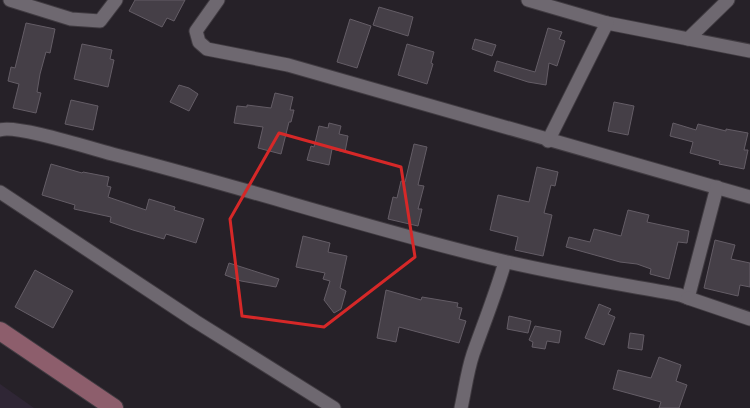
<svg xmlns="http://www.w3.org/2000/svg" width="750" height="408" font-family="Cabin,sans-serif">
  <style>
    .industrial { fill: #2f2635 }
    .building { fill: #453f47; stroke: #645d66 }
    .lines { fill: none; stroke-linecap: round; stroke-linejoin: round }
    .street-casing { stroke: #403b41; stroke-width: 15 }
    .secondary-casing { stroke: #403b41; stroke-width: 20 }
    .street { stroke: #6e6870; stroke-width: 13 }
    .secondary { stroke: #8d5e6c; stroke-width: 18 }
    .marked { fill: none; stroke: #d62828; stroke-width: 3; stroke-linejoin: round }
  </style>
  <rect width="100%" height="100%" fill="#262128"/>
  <path class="industrial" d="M0,384L34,408H0Z"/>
  <g class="building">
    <path d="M135,0H185L174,21L167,18L162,27L129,11Z"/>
    <path d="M379,7L413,17L408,36L373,25Z"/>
    <path d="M350,19L371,26L357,68L337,62Z"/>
    <path d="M26,23L55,29L50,53L46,52L40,74L37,92L41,93L36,113L13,108L19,84L8,81L11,67L15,68Z"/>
    <path d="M548,28L562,32L559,39L565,41L557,66L549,63L546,85L528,82L494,71L497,61L535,72Z"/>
    <path d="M475,39L496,45L492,56L472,49Z"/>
    <path d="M82,44L112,50L110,59L114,60L108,87L74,79Z"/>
    <path d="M407,44L434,52L431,63L433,64L427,84L398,75Z"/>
    <path d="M179,85L189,88L198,94L189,111L170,102Z"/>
    <path d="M275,93L293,97L290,110H294L291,122H289L281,154L258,148L263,127L234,123L237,106L247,107V105L271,108Z"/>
    <path d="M71,100L98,106L93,130L65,124Z"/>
    <path d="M614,102L634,106L628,135L608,131Z"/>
    <path d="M329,123L341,126L339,134L348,136L345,152L332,149L329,165L307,160L311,146L314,147L319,126L328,128Z"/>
    <path d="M673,123L696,130L698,124L726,131V129L748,133L744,150H748L744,169L719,164L720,161L690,153L693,142L670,136Z"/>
    <path d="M414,144L427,147L418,185L424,186L418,209H422L418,226L388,219L393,197L397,198L401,181L405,182Z"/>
    <path d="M51,164L82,173L83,172L109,177L107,186L111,187L108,197L146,210L149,199L175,207L174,210L204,219L196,243L166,234L164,239L133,230L110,222L111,217L74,209L75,205L42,195Z"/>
    <path d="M537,167L558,172L555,186L551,185L544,213L552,215L543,256L515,250L518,237L490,230L498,195L529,202Z"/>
    <path d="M628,210L649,215L647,222L689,231L687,243L678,242L669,279L650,274L651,269L637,264L620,262L566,247L569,237L590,242L594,229L621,236Z"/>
    <path d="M303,236L330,243L328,252L347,256L340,288L346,291L341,309L334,313L324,300L330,281L323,279L325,273L296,267Z"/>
    <path d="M715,240L735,245L731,259L750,263V287L740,285L738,296L704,288Z"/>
    <path d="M229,263L279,279L276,287L241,281L225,275Z"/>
    <path d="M35,270L73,291L53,328L15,307Z"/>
    <path d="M386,290L421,300L422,297L458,303L457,307L462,308L459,319L466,321L459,343L399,327L396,342L377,338Z"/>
    <path d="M599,304L611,309L608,314L615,317L604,345L585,338Z"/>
    <path d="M509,316L531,321L528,333L507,329Z"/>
    <path d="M535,326L561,331L559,343L547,341L545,349L532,347L533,342L529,340Z"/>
    <path d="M630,333L644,335L642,350L628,348Z"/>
    <path d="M659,357L681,365L676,381L687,385L679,408H659L661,402L613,389L618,370L651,378Z"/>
  </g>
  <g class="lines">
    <defs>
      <g id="street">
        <path d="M10,0L71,19L100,21L116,0"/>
        <path d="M218,0L196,31L199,42L207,49L288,65L750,197"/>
        <path d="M528,0L607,23L750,51"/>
        <path d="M688,39L728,0"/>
        <path d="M0,130C16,124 96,150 116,155C246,188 373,230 503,261C562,275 621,284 680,295L688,298L717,187"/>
        <path d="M548,141L607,23"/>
        <path d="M0,192L195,321L334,408"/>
        <path d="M688,298L750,319"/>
        <path d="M461,408C465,390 467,372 473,354C484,323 496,293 505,262"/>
      </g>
      <path id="secondary" d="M0,331L114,408"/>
    </defs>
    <use href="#street" class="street-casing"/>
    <use href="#secondary" class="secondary-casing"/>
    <use href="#street" class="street"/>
    <use href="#secondary" class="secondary"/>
  </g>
  <path class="marked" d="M279,133L401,167L415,257L324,327L242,316L230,219Z"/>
</svg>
